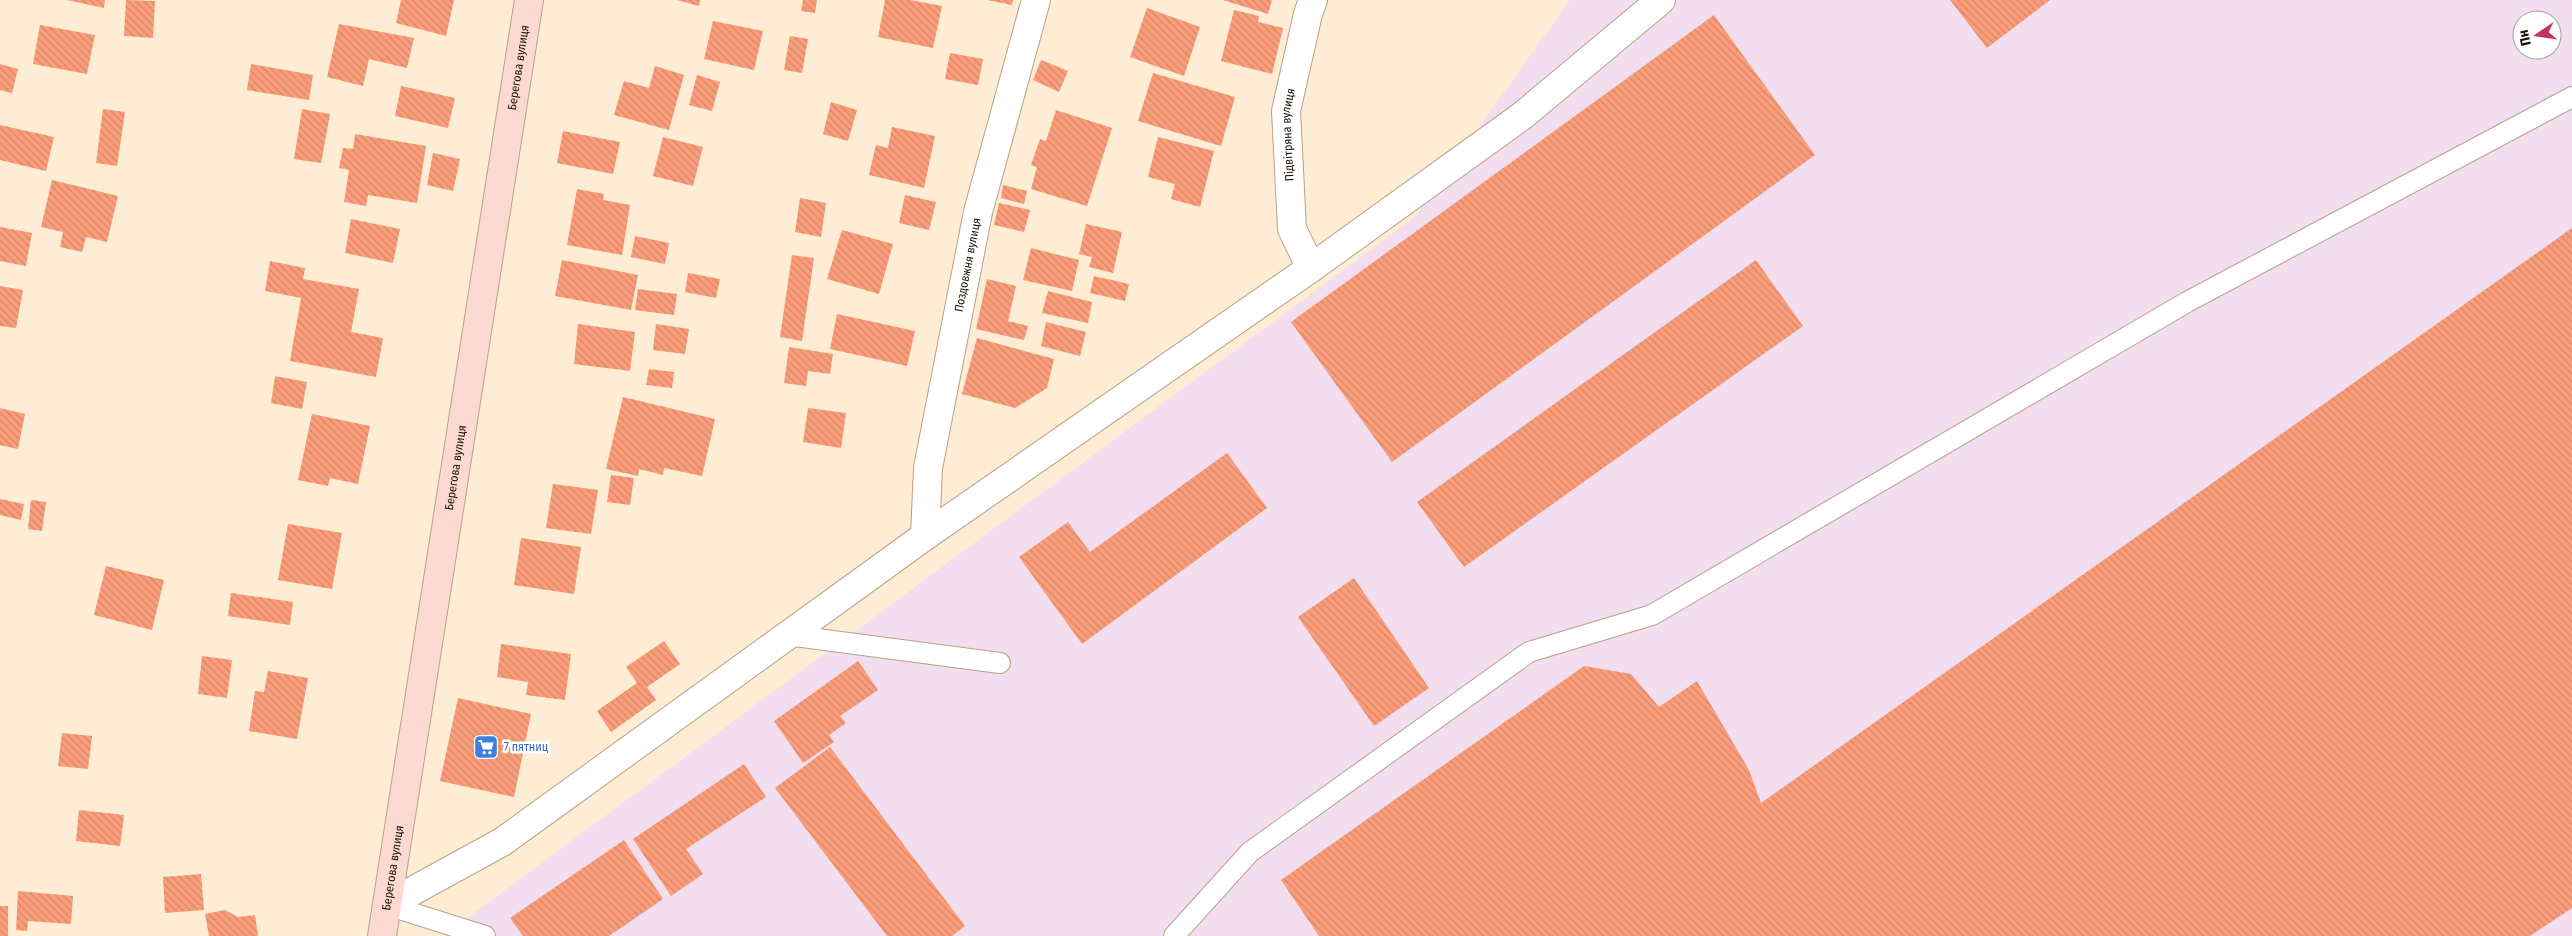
<svg xmlns="http://www.w3.org/2000/svg" width="2572" height="936" font-family="'Fira Sans Condensed',sans-serif">
  <style>
    .industrial { fill: #f2deee; fill-rule: evenodd }
    .building { fill: url(#building-back-hatch) }
    .lines { fill: none; stroke-linecap: round; stroke-linejoin: round }
    .lane-casing { stroke: #b7a286; stroke-width: 22 }
    .street-casing { stroke: #b7a286; stroke-width: 30 }
    .secondary-casing { stroke: #b7a286; stroke-width: 30 }
    .lane { stroke: #fff; stroke-width: 20 }
    .street { stroke: #fff; stroke-width: 28 }
    .secondary { stroke: #fcdad2; stroke-width: 28 }
    .labels { text-anchor: middle; dominant-baseline: central; stroke-width: 5; stroke-linejoin: round; paint-order: stroke }
    .street-label { font-size: 12px; fill: #1a1208; stroke: #fff }
    .shop-label { font-size: 12px; fill: #366cbe; stroke: #fff; text-anchor: start }
  </style>
  <defs>
    <pattern id="building-back-hatch" width="6" height="6" patternUnits="userSpaceOnUse" patternTransform="scale(1.25)"><rect width="6" height="6" fill="#fa9d7a"/><path d="M-1 5l2 2M0 0l6 6M5-1l2 2" fill="none" stroke="#d68668"/></pattern>
  </defs>
  <rect width="100%" height="100%" fill="#feecd4"/>
  <path class="industrial" d="M1570,0H2572V936H443L1415,217ZM2522,20H2552V50H2522Z"/>
  <g class="building">
    <path d="M67,0H105L104,8Z"/>
    <path d="M126,0L155,1L153,38L124,36Z"/>
    <path d="M401,0H454L446,36L396,23Z"/>
    <path d="M677,0H700L699,6Z"/>
    <path d="M803,0H817L815,13L801,11Z"/>
    <path d="M885,0H910L942,6L933,48L878,37Z"/>
    <path d="M987,0H1013L1012,5Z"/>
    <path d="M1223,0H1272L1268,14Z"/>
    <path d="M1950,0H2050L1987,48Z"/>
    <path d="M1147,8L1200,27L1184,76L1130,57Z"/>
    <path d="M1234,10L1259,16L1258,22L1283,28L1272,74L1221,61Z"/>
    <path d="M1714,15L1815,155L1392,462L1291,322Z"/>
    <path d="M713,21L763,31L754,70L704,59Z"/>
    <path d="M339,24L414,38L407,68L369,59L363,86L327,77Z"/>
    <path d="M40,25L95,35L87,74L33,64Z"/>
    <path d="M790,36L808,39L802,73L784,70Z"/>
    <path d="M950,53L983,59L978,85L945,79Z"/>
    <path d="M1041,60L1068,71L1059,92L1033,80Z"/>
    <path d="M0,64L18,69L12,93L0,90Z"/>
    <path d="M251,64L313,75L309,100L247,90Z"/>
    <path d="M655,66L684,75L669,130L614,115L624,81L649,88Z"/>
    <path d="M1153,73L1235,97L1221,146L1138,121Z"/>
    <path d="M697,75L720,82L712,111L689,105Z"/>
    <path d="M401,86L455,98L448,128L395,116Z"/>
    <path d="M831,102L857,110L848,141L823,134Z"/>
    <path d="M103,109L125,112L117,166L96,163Z"/>
    <path d="M302,109L330,114L321,163L294,159Z"/>
    <path d="M1056,110L1112,128L1087,206L1031,189L1037,167L1031,165L1040,139L1046,141Z"/>
    <path d="M0,125L54,137L46,171L0,160Z"/>
    <path d="M892,127L935,136L924,188L869,175L876,145L888,148Z"/>
    <path d="M563,131L620,142L613,174L557,163Z"/>
    <path d="M355,134L426,146L417,203L368,195L366,206L344,202L349,170L339,168L343,148L353,149Z"/>
    <path d="M663,137L703,147L693,186L653,176Z"/>
    <path d="M1158,137L1214,151L1200,207L1171,199L1175,184L1148,177Z"/>
    <path d="M433,153L460,159L453,191L427,185Z"/>
    <path d="M52,180L118,196L107,242L86,237L82,252L60,247L63,232L41,227Z"/>
    <path d="M1003,185L1027,191L1024,204L1001,198Z"/>
    <path d="M577,189L604,194L603,200L630,205L622,255L567,245Z"/>
    <path d="M905,195L936,202L929,230L899,223Z"/>
    <path d="M800,198L826,203L821,237L795,232Z"/>
    <path d="M999,203L1030,210L1024,232L994,225Z"/>
    <path d="M351,219L400,229L393,263L345,253Z"/>
    <path d="M1086,224L1122,232L1113,273L1089,267L1092,257L1079,254Z"/>
    <path d="M0,227L32,233L26,266L0,261Z"/>
    <path d="M2572,228V908L2530,936H1319L1281,880L1584,666L1631,674L1659,707L1697,681L1749,770L1761,803Z"/>
    <path d="M842,230L893,244L879,294L827,279Z"/>
    <path d="M635,236L669,243L665,264L631,257Z"/>
    <path d="M1031,248L1079,260L1072,291L1023,280Z"/>
    <path d="M792,255L814,258L802,341L780,337Z"/>
    <path d="M562,260L638,275L631,310L555,296Z"/>
    <path d="M1756,260L1803,326L1464,567L1417,502Z"/>
    <path d="M270,261L305,268L303,279L359,289L351,332L383,338L376,377L290,361L301,298L265,291Z"/>
    <path d="M688,273L720,279L716,298L685,292Z"/>
    <path d="M1094,276L1129,284L1125,301L1090,293Z"/>
    <path d="M987,279L1016,286L1008,321L1028,326L1024,340L976,329Z"/>
    <path d="M0,286L23,290L16,328L0,326Z"/>
    <path d="M638,289L677,294L674,315L635,310Z"/>
    <path d="M1048,291L1092,302L1088,323L1042,313Z"/>
    <path d="M837,314L915,331L907,366L830,349Z"/>
    <path d="M1046,322L1086,332L1080,356L1041,346Z"/>
    <path d="M578,324L635,332L630,371L574,364Z"/>
    <path d="M656,324L689,329L685,354L653,350Z"/>
    <path d="M977,338L1054,359L1047,388L1015,408L962,394Z"/>
    <path d="M789,347L833,354L830,374L808,371L806,386L784,383Z"/>
    <path d="M649,369L674,372L672,388L646,385Z"/>
    <path d="M275,376L307,382L302,409L271,403Z"/>
    <path d="M623,397L715,419L702,476L664,468L663,475L639,469L638,476L606,469Z"/>
    <path d="M0,408L25,414L18,449L0,445Z"/>
    <path d="M808,408L846,413L841,448L803,442Z"/>
    <path d="M312,414L370,426L358,484L330,478L328,486L298,480Z"/>
    <path d="M1227,453L1267,508L1082,644L1019,557L1068,522L1090,552Z"/>
    <path d="M611,475L634,478L630,505L607,502Z"/>
    <path d="M553,484L598,490L591,534L546,528Z"/>
    <path d="M0,499L24,504L21,520L0,515Z"/>
    <path d="M31,500L46,502L42,531L28,529Z"/>
    <path d="M288,524L342,533L332,589L278,580Z"/>
    <path d="M521,538L581,547L574,594L514,585Z"/>
    <path d="M106,566L164,580L152,630L94,615Z"/>
    <path d="M1354,578L1429,688L1374,726L1298,617Z"/>
    <path d="M231,593L293,602L290,625L228,616Z"/>
    <path d="M664,641L680,664L647,687L656,700L611,732L597,711L637,683L626,667Z"/>
    <path d="M501,644L571,654L565,700L526,695L528,682L497,677Z"/>
    <path d="M202,656L232,660L227,698L198,694Z"/>
    <path d="M858,661L878,690L840,716L846,723L829,735L834,742L803,763L774,721Z"/>
    <path d="M268,671L308,678L297,739L249,731L255,691L264,692Z"/>
    <path d="M458,698L531,714L514,797L440,781Z"/>
    <path d="M62,733L92,736L88,769L58,766Z"/>
    <path d="M830,747L965,926L952,936H887L775,788Z"/>
    <path d="M744,764L766,797L686,849L703,874L671,896L633,839Z"/>
    <path d="M79,810L124,815L120,846L76,841Z"/>
    <path d="M624,840L663,899L609,936H523L510,918Z"/>
    <path d="M201,874L204,910L165,913L163,877Z"/>
    <path d="M18,891L73,896L71,924L28,921L27,931L16,930Z"/>
    <rect x="0" y="906" width="8" height="30"/>
    <path d="M225,910L238,917L255,915L258,936H209L205,914Z"/>
  </g>
  <g class="lines">
    <defs>
      <g id="lane">
        <path d="M787,635L1000,663"/>
        <path d="M387,905L485,936"/>
        <path d="M1174,936L1250,852L1529,652L1652,615L2187,302L2572,97"/>
      </g>
      <g id="street">
        <path id="s1" d="M1311,268L1292,229L1286,111L1308,14L1313,0"/>
        <path id="s2" d="M925,536L928,468L978,212L1036,0"/>
        <path d="M387,905L502,842L925,536L1311,268L1522,116L1661,0"/>
      </g>
      <g id="secondary">
        <path id="s3" d="M382,936L529,0"/>
      </g>
    </defs>
    <use href="#lane" class="lane-casing"/>
    <use href="#street" class="street-casing"/>
    <use href="#secondary" class="secondary-casing"/>
    <use href="#lane" class="lane"/>
    <use href="#street" class="street"/>
    <use href="#secondary" class="secondary"/>
  </g>
  <defs>
    <symbol id="supermarket-square" viewBox="-11 -11 22 22"><rect x="-9" y="-9" width="18" height="18" rx="4" fill="#3f7fe0" stroke="#fff"/><path d="M-6-5.5h2.5l.6 2H6L4.5 2H-2.5L-4.4-4H-6ZM-1.5 3.2a1.3 1.3 0 1 0 .1 0ZM3 3.2a1.3 1.3 0 1 0 .1 0Z" fill="#fff"/></symbol>
  </defs>
  <g fill-rule="evenodd">
    <use href="#supermarket-square" x="472" y="733" width="28" height="28"/>
  </g>
  <g class="labels">
    <g class="street-label">
      <text stroke="none"><textPath href="#s3" startOffset="879">Берегова вулиця</textPath></text>
      <text stroke="none"><textPath href="#s1" startOffset="138">Підвітряна вулиця</textPath></text>
      <text stroke="none"><textPath href="#s2" startOffset="275">Поздовжня вулиця</textPath></text>
      <text stroke="none"><textPath href="#s3" startOffset="474">Берегова вулиця</textPath></text>
      <text stroke="none"><textPath href="#s3" startOffset="69">Берегова вулиця</textPath></text>
    </g>
    <g class="shop-label">
      <text x="504" y="747">7 пятниц</text>
    </g>
  </g>
  <g transform="translate(2537 35) rotate(257)"><circle r="24" fill="#ffffff" stroke="#a3a09c"/>
  <path d="M0-4L9 19L0 12L-9 19Z" fill="#c1335c"/>
  <text y="-8" font-size="14" font-weight="bold" text-anchor="middle" fill="#1a1208">Пн</text>
  </g>
</svg>
